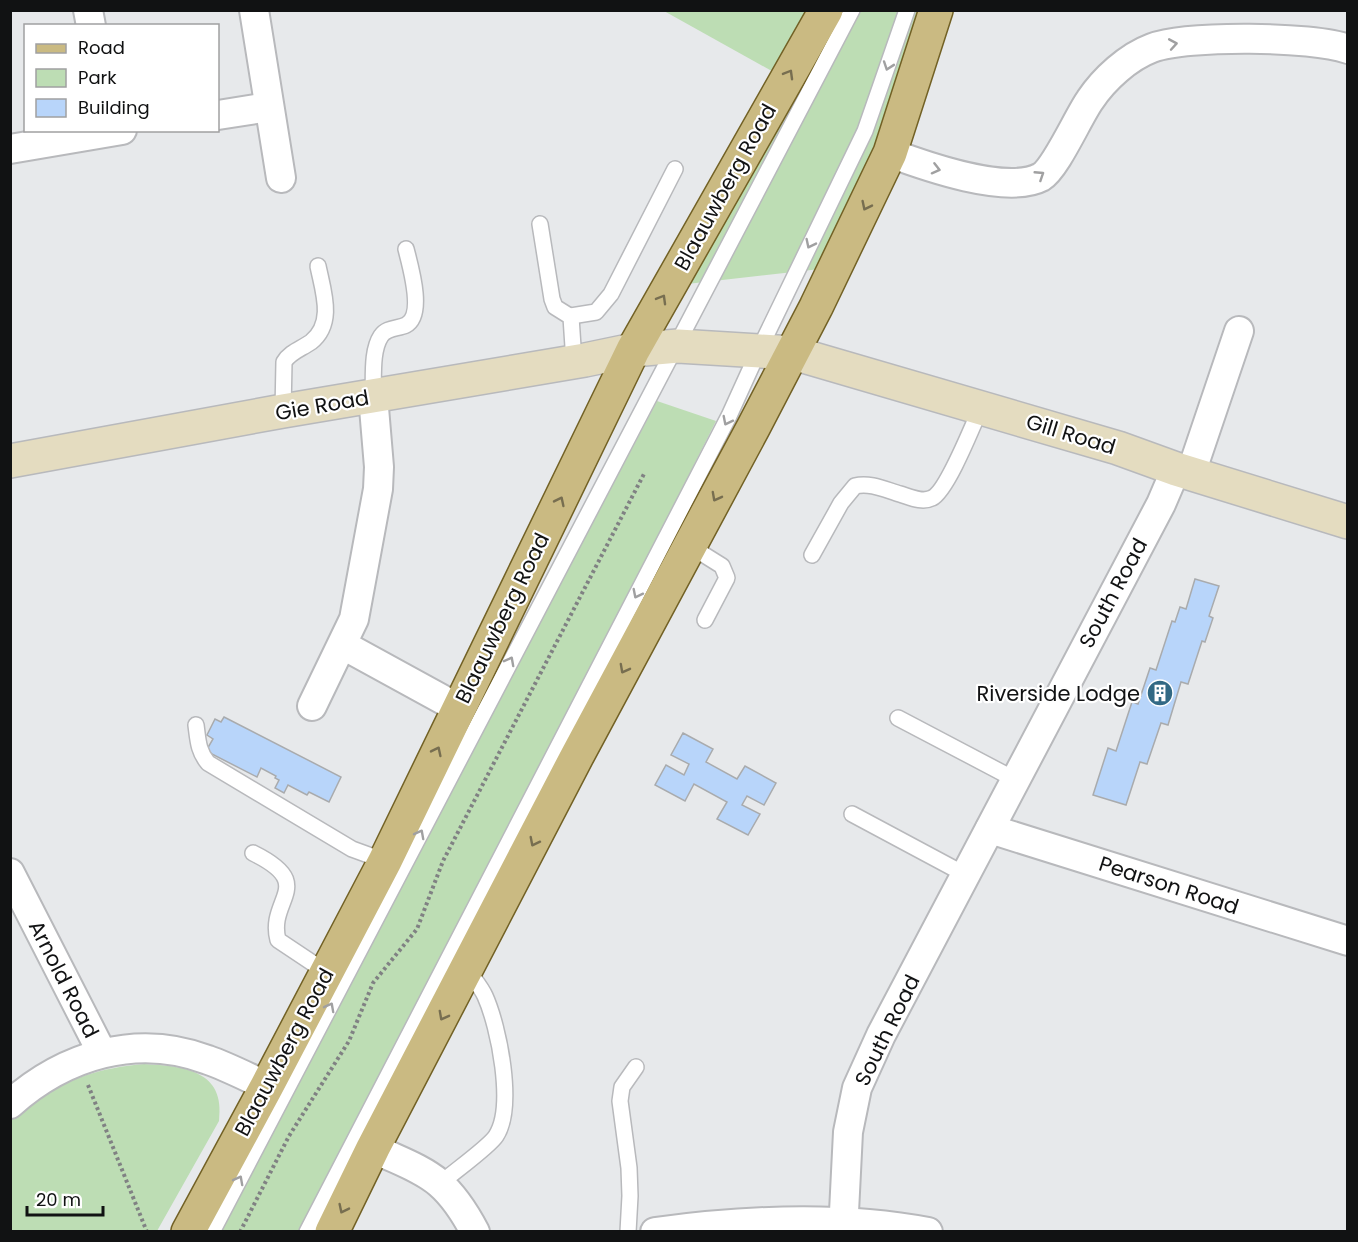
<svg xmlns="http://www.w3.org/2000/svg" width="1358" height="1242" font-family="Poppins,sans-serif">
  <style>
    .green { fill: #bdddb4 }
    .building { fill: #b8d5fa; stroke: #a9abad; stroke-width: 1.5 }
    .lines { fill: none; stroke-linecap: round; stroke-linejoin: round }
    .lane-casing { stroke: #b8b9bc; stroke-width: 18 }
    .street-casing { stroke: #b8b9bc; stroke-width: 32 }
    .secondary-casing { stroke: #b8b9bc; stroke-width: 36 }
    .primary-casing { stroke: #726125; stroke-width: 36 }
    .path { stroke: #808183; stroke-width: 4; stroke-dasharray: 3 3; stroke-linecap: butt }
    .lane { stroke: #fff; stroke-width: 15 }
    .street { stroke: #fff; stroke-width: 28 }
    .secondary { stroke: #e4dcc0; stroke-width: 33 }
    .primary { stroke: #caba82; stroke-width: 33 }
    .oneway { stroke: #a0a0a1 }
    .oneway2 { stroke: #776e50 }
    .labels { text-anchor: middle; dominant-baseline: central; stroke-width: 4.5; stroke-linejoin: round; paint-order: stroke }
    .street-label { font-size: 21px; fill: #111213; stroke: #fff }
    .poi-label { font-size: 21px; fill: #111213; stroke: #fff; text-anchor: end }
  </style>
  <rect width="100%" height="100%" fill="#e7e9eb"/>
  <g class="green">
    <path d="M664,11H826L786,79Z"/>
    <path d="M841,11H926L875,159L820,269L687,284Z"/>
    <path d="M657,401L716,421L355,1141L306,1231L221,1232L284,1108Z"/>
    <path d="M144,1064C183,1066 226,1070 219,1121L157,1231H11L10,1120C17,1113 26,1108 33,1103C69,1077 101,1068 144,1064Z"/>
  </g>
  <g class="building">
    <path d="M1195,579L1219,586L1209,616L1213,618L1205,642L1202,641L1188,684L1181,682L1168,725L1161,723L1147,764L1140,762L1126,805L1093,795L1108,748L1116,751L1132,702L1138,704L1150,668L1156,670L1172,621L1175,622L1180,607L1186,609Z"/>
    <path d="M224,717L341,777L329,802L309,792L307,795L288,785L284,793L275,788L279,780L275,778L276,776L261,768L257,777L206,751L213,739L207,735L215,719L221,722Z"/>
    <path d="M683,733L713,749L706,762L737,779L745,766L776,783L764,805L747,796L742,805L760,814L748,835L717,819L727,802L694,784L685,801L655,785L666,765L684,775L689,764L671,755Z"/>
  </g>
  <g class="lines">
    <defs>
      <g id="lane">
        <path d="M540,224L552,299L555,307L571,317L574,362"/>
        <path d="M571,316L596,312L611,294L675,169"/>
        <path d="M373,396C374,378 371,351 381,336C387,327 398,329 406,325C425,315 410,265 406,249"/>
        <path d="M283,411L284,362C290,352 301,349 311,342C335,323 323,291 318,266"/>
        <path d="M690,546L722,566L727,578L705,620"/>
        <path d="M812,555L841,503L855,486C870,482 886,490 900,494C910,497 922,503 932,498C947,491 973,425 981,407"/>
        <path d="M898,718L1016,780"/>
        <path d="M196,725C198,740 198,751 208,763L352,849L385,861"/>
        <path d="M852,814L966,875"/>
        <path d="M253,853C318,885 267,899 278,940L326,972"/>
        <path d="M440,1184C452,1173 489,1147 496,1136C515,1107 499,1027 485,996C481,987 473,978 467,969"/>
        <path d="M212,1232L852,10"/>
        <path d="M307,1232L729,416L759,350L865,131L907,10"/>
        <path d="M628,1232L630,1196L629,1168L620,1101L622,1087L636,1067"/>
      </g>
      <g id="street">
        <path d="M88,10L91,26"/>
        <path d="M254,10L281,178"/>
        <path d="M218,115L269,107"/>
        <path d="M10,149L122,130"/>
        <path d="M890,153C925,166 1007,195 1041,177C1056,168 1078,117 1090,100C1104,79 1128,57 1152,48C1187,35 1312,36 1348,49"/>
        <path d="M1191,473L1239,331"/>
        <path d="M343,645L458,708"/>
        <path d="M312,706L354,619L378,489L379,467L373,396"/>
        <path d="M990,829L1348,941"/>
        <path d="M10,873L102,1053"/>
        <path d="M10,1104C65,1055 137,1033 208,1060C228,1067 247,1077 267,1086"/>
        <path d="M373,1148C394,1159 420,1167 439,1183C453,1195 466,1215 475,1232"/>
        <path d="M655,1232C744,1220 839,1215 928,1232"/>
        <path d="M843,1232L848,1132L857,1088L881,1035L1161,504L1176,469"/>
      </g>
      <path id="secondary" d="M10,461L283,411L585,360L633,350L678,346L793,353L1118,448L1176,469L1348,522"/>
      <g id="primary">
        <path d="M188,1232L267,1086L385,861L633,350L826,10"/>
        <path d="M332,1232L373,1148L577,756L753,428L816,307L890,153L936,10"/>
      </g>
    </defs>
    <use href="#lane" class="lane-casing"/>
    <use href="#street" class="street-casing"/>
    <use href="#secondary" class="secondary-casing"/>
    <use href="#primary" class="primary-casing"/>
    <g class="path">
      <path d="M88,1085L147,1232"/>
      <path d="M240,1232L289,1136L349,1041L373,983L417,929L443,861L645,472"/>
    </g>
    <use href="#lane" class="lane"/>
    <use href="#street" class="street"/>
    <use href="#secondary" class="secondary"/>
    <use href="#primary" class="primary"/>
  </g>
  <defs><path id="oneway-chevron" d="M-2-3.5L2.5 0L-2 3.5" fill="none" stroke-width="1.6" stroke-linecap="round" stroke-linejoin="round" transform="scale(1.5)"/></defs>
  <g class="oneway">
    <use href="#oneway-chevron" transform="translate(1173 44) rotate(-10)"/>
    <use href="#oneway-chevron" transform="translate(888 66) rotate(109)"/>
    <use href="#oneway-chevron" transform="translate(936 169) rotate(14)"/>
    <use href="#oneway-chevron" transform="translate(1040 175) rotate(-33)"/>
    <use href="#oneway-chevron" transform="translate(810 244) rotate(116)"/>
    <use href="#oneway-chevron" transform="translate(727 421) rotate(117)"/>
    <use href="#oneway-chevron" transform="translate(637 594) rotate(117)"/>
    <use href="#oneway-chevron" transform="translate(510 661) rotate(-62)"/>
    <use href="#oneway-chevron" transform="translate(420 834) rotate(-62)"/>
    <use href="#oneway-chevron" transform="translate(330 1007) rotate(-62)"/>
    <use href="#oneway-chevron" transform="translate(239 1180) rotate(-62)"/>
  </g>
  <g class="oneway2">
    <use href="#oneway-chevron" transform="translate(789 74) rotate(-60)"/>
    <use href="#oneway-chevron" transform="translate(866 206) rotate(116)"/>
    <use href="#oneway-chevron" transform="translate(662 299) rotate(-60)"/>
    <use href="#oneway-chevron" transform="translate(716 497) rotate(118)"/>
    <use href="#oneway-chevron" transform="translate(560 501) rotate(-64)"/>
    <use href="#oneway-chevron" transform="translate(624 669) rotate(118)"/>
    <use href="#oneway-chevron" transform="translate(437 751) rotate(-64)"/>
    <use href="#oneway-chevron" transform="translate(534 842) rotate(117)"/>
    <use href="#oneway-chevron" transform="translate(443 1016) rotate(118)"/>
    <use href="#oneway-chevron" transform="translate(343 1209) rotate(116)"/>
  </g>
  <defs>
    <symbol id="building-disc" viewBox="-11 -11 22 22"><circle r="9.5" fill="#326984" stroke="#fff"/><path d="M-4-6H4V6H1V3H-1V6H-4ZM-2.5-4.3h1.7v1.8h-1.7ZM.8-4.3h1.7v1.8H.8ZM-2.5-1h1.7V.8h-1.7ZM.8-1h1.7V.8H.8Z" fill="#fff"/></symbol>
  </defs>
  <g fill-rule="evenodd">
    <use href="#building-disc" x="1145" y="678" width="30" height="30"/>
  </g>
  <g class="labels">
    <g class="street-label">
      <text transform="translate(725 187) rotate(-61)">Blaauwberg Road</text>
      <text transform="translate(322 405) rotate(-10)">Gie Road</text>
      <text transform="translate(1071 434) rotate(17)">Gill Road</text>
      <text transform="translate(1113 593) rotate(-62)">South Road</text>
      <text transform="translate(502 618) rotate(-64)">Blaauwberg Road</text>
      <text transform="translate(1169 885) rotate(18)">Pearson Road</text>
      <text transform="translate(64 979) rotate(63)">Arnold Road</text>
      <text transform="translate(887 1030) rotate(-64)">South Road</text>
      <text transform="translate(284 1052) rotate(-62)">Blaauwberg Road</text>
    </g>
    <g class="poi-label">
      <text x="1140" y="693">Riverside Lodge</text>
    </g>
  </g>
  <rect width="1358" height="1242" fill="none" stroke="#111213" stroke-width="24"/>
  <rect x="24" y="24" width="195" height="108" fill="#ffffff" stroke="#a0a0a1" stroke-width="1.5"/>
  <rect x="36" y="44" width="30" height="9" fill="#caba82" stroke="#a0a0a1" stroke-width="1.5"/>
  <text x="78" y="54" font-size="18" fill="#111213">Road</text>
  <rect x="36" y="69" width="30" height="18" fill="#bdddb4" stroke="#a0a0a1" stroke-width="1.5"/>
  <text x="78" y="84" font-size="18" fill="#111213">Park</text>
  <rect x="36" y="99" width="30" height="18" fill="#b8d5fa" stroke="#a0a0a1" stroke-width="1.5"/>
  <text x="78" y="114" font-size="18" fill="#111213">Building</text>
  <path d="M27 1206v9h76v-9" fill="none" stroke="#111213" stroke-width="3"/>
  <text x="36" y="1206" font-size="18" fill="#111213" stroke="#ffffff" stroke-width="4.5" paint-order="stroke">20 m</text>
</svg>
